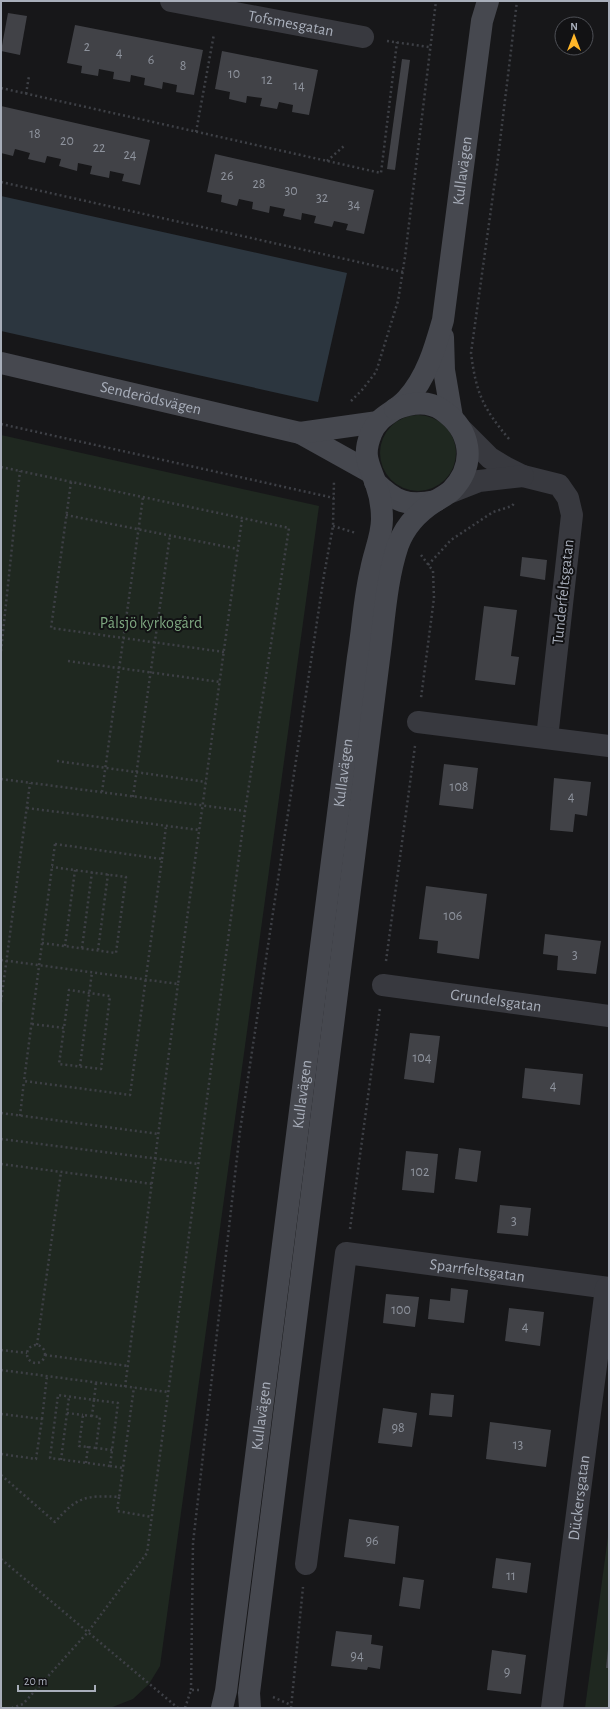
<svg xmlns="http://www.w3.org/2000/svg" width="610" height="1709" font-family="'Alegreya Sans',sans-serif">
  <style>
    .green { fill: #1f2820 }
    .water { fill: #2c363f }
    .building { fill: #414247 }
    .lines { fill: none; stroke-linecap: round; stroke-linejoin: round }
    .path { stroke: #3e4046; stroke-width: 2.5; stroke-dasharray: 2 3; stroke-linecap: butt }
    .street { stroke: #38393f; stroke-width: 22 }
    .secondary { stroke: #46484f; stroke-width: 22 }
    .labels { text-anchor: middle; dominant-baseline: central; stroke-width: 4; stroke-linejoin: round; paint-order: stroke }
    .number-label { font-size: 14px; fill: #8e939d }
    .street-label { font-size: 16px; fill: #a8aeba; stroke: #121214 }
    .park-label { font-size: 16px; fill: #7ea780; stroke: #121214 }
  </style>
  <rect width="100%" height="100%" fill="#171719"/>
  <g class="green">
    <circle cx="418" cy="453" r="38"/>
    <path d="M1,435L319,506L160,1666L149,1684L133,1699L110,1708H1Z"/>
    <path d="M609,1529V1708H585Z"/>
  </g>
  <path class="water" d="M1,196L347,273L318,402L1,331Z"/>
  <g class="building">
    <path d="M8,13L27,16L20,55L1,51Z"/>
    <path d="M75,25L203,50L194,95L176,92L177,85L163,82L162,89L144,85L145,78L131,75L130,82L113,79L114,72L99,69L98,76L81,73L82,66L67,63Z"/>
    <path d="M222,51L318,70L309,115L292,112L293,105L279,102L277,109L260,106L262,98L247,96L246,103L229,99L230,92L215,89Z"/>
    <path d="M402,59L410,60L395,170L387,169Z"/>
    <path d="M1,106L150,140L140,185L122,181L124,174L110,171L109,178L90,174L92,166L78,163L77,171L59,166L61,159L47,156L45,163L28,159L30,153L15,149L13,156L1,153Z"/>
    <path d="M215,154L374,190L364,234L346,230L348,224L334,221L332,227L314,223L316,216L302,213L301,220L283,216L285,209L270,206L269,213L252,209L253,202L239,199L237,206L221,202L222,195L207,192Z"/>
    <path d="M522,557L547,560L545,580L520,576Z"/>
    <path d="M484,606L517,610L511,656L519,657L515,685L475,680Z"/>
    <path d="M444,764L478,768L473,809L439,805Z"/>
    <path d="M554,778L591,782L587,816L575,814L573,832L550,830Z"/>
    <path d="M426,886L487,894L479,959L437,953L438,941L419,939Z"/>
    <path d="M545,934L601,941L596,974L557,970L558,956L543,954Z"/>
    <path d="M410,1033L440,1036L434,1083L404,1079Z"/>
    <path d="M525,1068L583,1074L580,1105L522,1098Z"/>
    <path d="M459,1148L481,1151L477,1182L455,1179Z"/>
    <path d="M406,1151L438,1154L434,1193L402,1190Z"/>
    <path d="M500,1205L531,1208L528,1236L497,1233Z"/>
    <path d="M451,1288L468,1290L464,1323L428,1319L430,1299L450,1301Z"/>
    <path d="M386,1294L419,1297L415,1327L383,1323Z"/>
    <path d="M509,1308L544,1312L540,1346L505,1341Z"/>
    <path d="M431,1393L454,1395L452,1417L429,1415Z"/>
    <path d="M383,1408L417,1413L412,1447L378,1443Z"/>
    <path d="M490,1422L551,1430L546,1467L486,1459Z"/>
    <path d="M349,1519L399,1526L395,1564L344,1557Z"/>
    <path d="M496,1558L531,1563L527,1593L492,1588Z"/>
    <path d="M403,1577L424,1580L420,1609L399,1606Z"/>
    <path d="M336,1631L372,1635L371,1644L383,1646L380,1669L368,1667L367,1670L331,1666Z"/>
    <path d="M608,1649H609V1668H606Z"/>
    <path d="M492,1650L526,1655L521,1694L487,1690Z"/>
  </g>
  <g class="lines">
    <g class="path">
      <path d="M1,2V1"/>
      <path d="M387,41L429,47"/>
      <path d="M1,88L381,173L397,42"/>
      <path d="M26,94L29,76"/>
      <path d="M196,132L214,34"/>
      <path d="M327,161L344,146"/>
      <path d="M1,182L403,272"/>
      <path d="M351,401L362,390L376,372L398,301L405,257L436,1"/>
      <path d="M1,424L334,498"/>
      <path d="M509,439C483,408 476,393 471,353L497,166L517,1"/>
      <path d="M1,467L289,528L245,811L147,1553L88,1632L23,1704L12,1708"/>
      <path d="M71,482L51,628L224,652"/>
      <path d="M66,515L238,549"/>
      <path d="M333,526L356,533"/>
      <path d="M421,555L433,571L434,598L421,698"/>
      <path d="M428,565L451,540L493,512L512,506L515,502"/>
      <path d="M1,651L20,471"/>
      <path d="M68,661L220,682"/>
      <path d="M57,761L206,782"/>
      <path d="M1,779L245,811"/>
      <path d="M102,792L143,497"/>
      <path d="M133,797L170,535"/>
      <path d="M27,808L199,830"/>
      <path d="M55,844L162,859L130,1095L24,1081Z"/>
      <path d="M162,859L166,826"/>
      <path d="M42,943L116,953L126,877L52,867"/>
      <path d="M65,946L75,870"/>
      <path d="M82,948L92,872"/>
      <path d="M98,950L108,874"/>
      <path d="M1,960L178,984L242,519"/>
      <path d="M386,961L415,746"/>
      <path d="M1,1002L30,783"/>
      <path d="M32,1024L64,1028L59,1064L101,1069L110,996L69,990L64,1028"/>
      <path d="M80,1066L92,972"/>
      <path d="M1,1113L159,1134"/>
      <path d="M20,1116L24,1081"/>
      <path d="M1,1139L199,1164"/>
      <path d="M1,1164L153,1184"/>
      <path d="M350,1229L380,1008"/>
      <path d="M37,1345L61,1172"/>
      <circle cx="36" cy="1354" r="9"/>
      <path d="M1,1350L27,1353"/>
      <path d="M45,1355L128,1366"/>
      <path d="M1,1370L168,1392"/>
      <path d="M96,1383L94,1400L118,1403L110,1466L50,1458L58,1395L94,1400L92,1416L100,1417L96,1448L112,1450"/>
      <path d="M125,1387L178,984"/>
      <path d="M67,1413L83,1415"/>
      <path d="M1,1414L42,1419L36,1459L1,1454"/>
      <path d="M92,1416L83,1415L79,1446L96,1448"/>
      <path d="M42,1419L47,1376"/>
      <path d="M61,1460L69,1397"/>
      <path d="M86,1463L88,1446"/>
      <path d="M110,1466L123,1468"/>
      <path d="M1,1475L55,1522C77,1497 85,1495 119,1497L134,1387"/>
      <path d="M119,1497L117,1511L152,1517"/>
      <path d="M1,1559L178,1708"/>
      <path d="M191,1690L193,1543L240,1131L324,575L333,526L334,481"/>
      <path d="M273,1697L291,1705"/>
      <path d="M185,1708L191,1690H201"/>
      <path d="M291,1708L303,1587"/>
    </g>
    <g class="street">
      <path id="s1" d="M171,1L363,37"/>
      <path d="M463,431L490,458L505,467L523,476L559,485L568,498L572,515L547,738"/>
      <path d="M451,492L479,481L523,476"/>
      <path d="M418,722L609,746"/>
      <path id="s2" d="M383,985L609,1016"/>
      <path id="s3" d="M306,1564L346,1253L609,1288"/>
      <path id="s4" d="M552,1708L606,1288"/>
    </g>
    <g class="secondary">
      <path d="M443,337L444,370L452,417"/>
      <path id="s5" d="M1,363L300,433L370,472"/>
      <path d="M300,433L378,422"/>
      <path d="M375,482C395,502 408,507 436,501"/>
      <path id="s6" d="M222,1708L226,1691L358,657C363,628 364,598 371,570C374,553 382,536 382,519C382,507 380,495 376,484C369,464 362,456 371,434C378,415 395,413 407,399C427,377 435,348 443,320L482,21L488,1"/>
      <path d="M250,1708L249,1693L379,659C384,623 386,580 398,545C405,526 417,513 434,502C440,498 447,495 452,490C477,463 471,430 442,410C428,400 410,403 395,409"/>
    </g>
  </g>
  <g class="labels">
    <g class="number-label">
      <text x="87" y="47">2</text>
      <text x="119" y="53">4</text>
      <text x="151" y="60">6</text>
      <text x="183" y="66">8</text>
      <text x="234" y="74">10</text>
      <text x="267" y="80">12</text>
      <text x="299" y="86">14</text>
      <text x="35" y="134">18</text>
      <text x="67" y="141">20</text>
      <text x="99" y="148">22</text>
      <text x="130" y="155">24</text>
      <text x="227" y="176">26</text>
      <text x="259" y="184">28</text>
      <text x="291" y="191">30</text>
      <text x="322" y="198">32</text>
      <text x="354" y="205">34</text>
      <text x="459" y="787">108</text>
      <text x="571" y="797">4</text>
      <text x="453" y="916">106</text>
      <text x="575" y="955">3</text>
      <text x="422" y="1058">104</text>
      <text x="553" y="1086">4</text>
      <text x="420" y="1172">102</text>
      <text x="514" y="1221">3</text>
      <text x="401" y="1310">100</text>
      <text x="525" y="1327">4</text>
      <text x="398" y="1428">98</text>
      <text x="518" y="1445">13</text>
      <text x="372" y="1541">96</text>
      <text x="511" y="1576">11</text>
      <text x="357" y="1656">94</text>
      <text x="507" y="1672">9</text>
    </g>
    <g class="street-label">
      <text stroke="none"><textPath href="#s1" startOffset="122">Tofsmesgatan</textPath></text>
      <text stroke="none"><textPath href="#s6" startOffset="1577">Kullavägen</textPath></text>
      <text stroke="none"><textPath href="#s5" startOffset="154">Senderödsvägen</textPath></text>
      <text transform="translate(563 592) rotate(-84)">Tunderfeltsgatan</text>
      <text stroke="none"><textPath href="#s6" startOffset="943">Kullavägen</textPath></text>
      <text stroke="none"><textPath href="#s2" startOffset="114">Grundelsgatan</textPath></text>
      <text stroke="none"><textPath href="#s6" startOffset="619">Kullavägen</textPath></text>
      <text stroke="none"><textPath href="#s3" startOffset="446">Sparrfeltsgatan</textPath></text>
      <text stroke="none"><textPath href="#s6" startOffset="295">Kullavägen</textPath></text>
      <text stroke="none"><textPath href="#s4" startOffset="212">Dückersgatan</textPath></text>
    </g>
    <g class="park-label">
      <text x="151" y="623">Pålsjö kyrkogård</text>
    </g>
  </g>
  <rect width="610" height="1709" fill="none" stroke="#a8aeba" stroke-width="4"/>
  <g transform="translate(574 36)"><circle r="19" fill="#121214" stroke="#4e5056"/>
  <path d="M0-3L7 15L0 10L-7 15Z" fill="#ffb629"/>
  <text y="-6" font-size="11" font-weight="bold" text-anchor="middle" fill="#a8aeba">N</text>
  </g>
  <path d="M18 1685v6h77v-6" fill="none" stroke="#a8aeba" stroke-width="2"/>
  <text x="24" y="1685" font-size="12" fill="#a8aeba" stroke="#121214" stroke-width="3" paint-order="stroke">20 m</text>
</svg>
